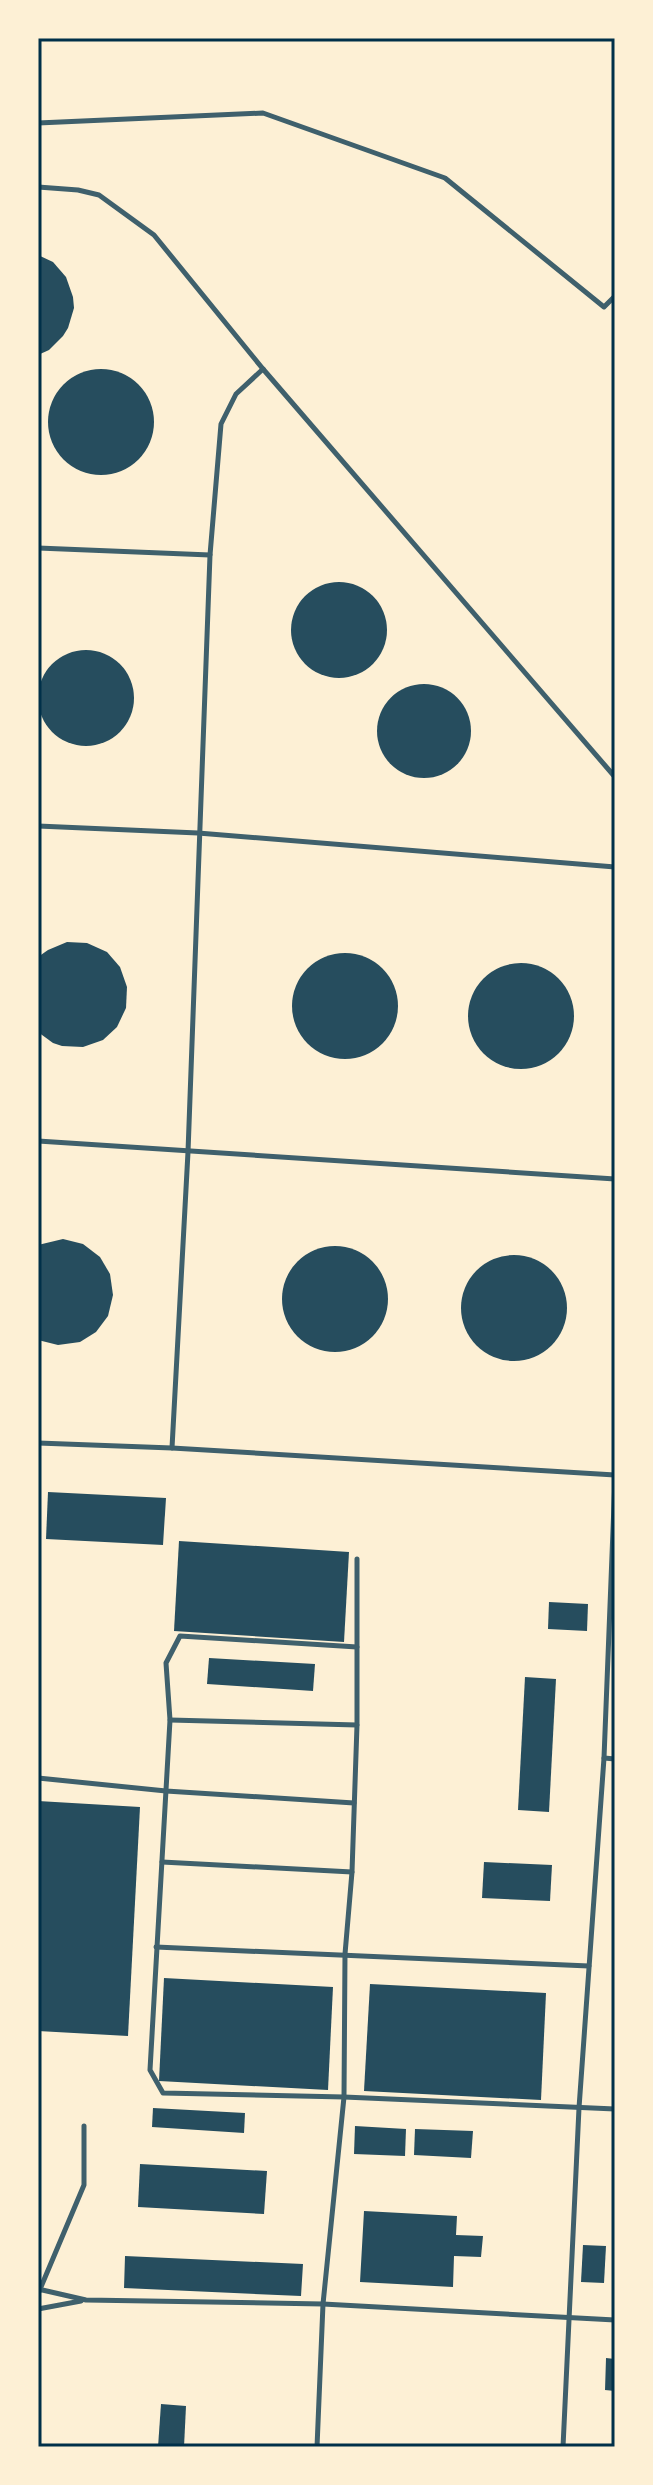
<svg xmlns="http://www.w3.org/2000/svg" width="653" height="2485" font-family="'PT Sans Narrow',sans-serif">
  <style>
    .building { fill: #264d5e }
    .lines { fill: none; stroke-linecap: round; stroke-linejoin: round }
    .service { stroke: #3f606c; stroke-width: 5 }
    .neatline { fill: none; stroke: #003049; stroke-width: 3 }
  </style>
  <rect width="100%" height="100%" fill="#fdf0d5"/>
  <g class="building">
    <path d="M38,255L53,262L66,277L73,297L74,308L68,328L63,336L49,350L38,355Z"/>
    <circle cx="101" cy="422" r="53"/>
    <circle cx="339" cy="630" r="48"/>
    <circle cx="86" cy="698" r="48"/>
    <circle cx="424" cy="731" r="47"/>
    <path d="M67,942L87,943L107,952L120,967L127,987L126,1008L117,1027L103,1040L83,1047L62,1046L53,1043L38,1032V957L48,950Z"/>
    <circle cx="345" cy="1006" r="53"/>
    <circle cx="521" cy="1016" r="53"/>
    <path d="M63,1239L83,1244L100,1257L110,1274L113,1295L108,1316L96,1332L80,1342L58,1345L38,1340V1245Z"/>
    <circle cx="335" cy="1299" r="53"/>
    <circle cx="514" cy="1308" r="53"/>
    <path d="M48,1492L166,1498L163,1545L46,1539Z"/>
    <path d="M179,1541L349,1552L344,1642L174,1631Z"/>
    <path d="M549,1602L588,1604L587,1631L548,1629Z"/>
    <path d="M209,1658L315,1664L313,1691L207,1684Z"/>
    <path d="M525,1677L556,1679L549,1812L518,1810Z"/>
    <path d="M38,1801L140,1807L128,2036L38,2031Z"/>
    <path d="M484,1862L552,1865L550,1901L482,1898Z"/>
    <path d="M164,1978L333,1987L328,2090L159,2081Z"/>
    <path d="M370,1984L546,1993L541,2100L364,2091Z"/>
    <path d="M153,2108L245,2113L244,2133L152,2127Z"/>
    <path d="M355,2126L406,2129L405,2156L354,2154Z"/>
    <path d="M415,2129L473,2131L471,2158L414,2155Z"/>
    <path d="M140,2164L267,2171L264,2214L138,2207Z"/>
    <path d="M364,2211L457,2216L456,2235L483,2236L481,2257L454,2256L453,2287L360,2282Z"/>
    <path d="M583,2245L606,2246L604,2283L581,2282Z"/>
    <path d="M125,2256L303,2264L301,2296L124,2288Z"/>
    <path d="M606,2358L615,2359V2391L605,2390Z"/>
    <path d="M161,2404L186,2406L184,2447H158Z"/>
  </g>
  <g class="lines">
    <g class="service">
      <path d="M38,123L263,113L445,178L604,307L615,296"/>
      <path d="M38,187L78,190L99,195L154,235L263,369L615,777"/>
      <path d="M38,548L210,555"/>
      <path d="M38,826L198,833L615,867"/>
      <path d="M38,1141L615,1179"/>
      <path d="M38,1443L172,1448L615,1475"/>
      <path d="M172,1448L188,1152L210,555L221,424L236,394L263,369"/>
      <path d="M357,1647L180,1636L166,1663L170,1720L150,2070L163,2093L344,2097L615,2109"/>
      <path d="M170,1720L357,1725"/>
      <path d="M604,1758L615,1759"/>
      <path d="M38,1778L166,1791L354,1803"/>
      <path d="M162,1862L352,1872"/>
      <path d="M156,1947L589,1966"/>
      <path d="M38,2289L86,2300L323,2304L615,2320"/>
      <path d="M38,2294L84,2185V2126"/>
      <path d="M38,2309L81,2301"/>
      <path d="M317,2447L323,2304L344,2097L345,1954L352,1872L357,1725V1559"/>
      <path d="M563,2447L579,2108L604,1758L615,1479"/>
    </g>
  </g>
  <rect width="653" height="2485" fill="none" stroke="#fdf0d5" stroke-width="80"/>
  <rect x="40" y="40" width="573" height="2405" class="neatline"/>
</svg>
